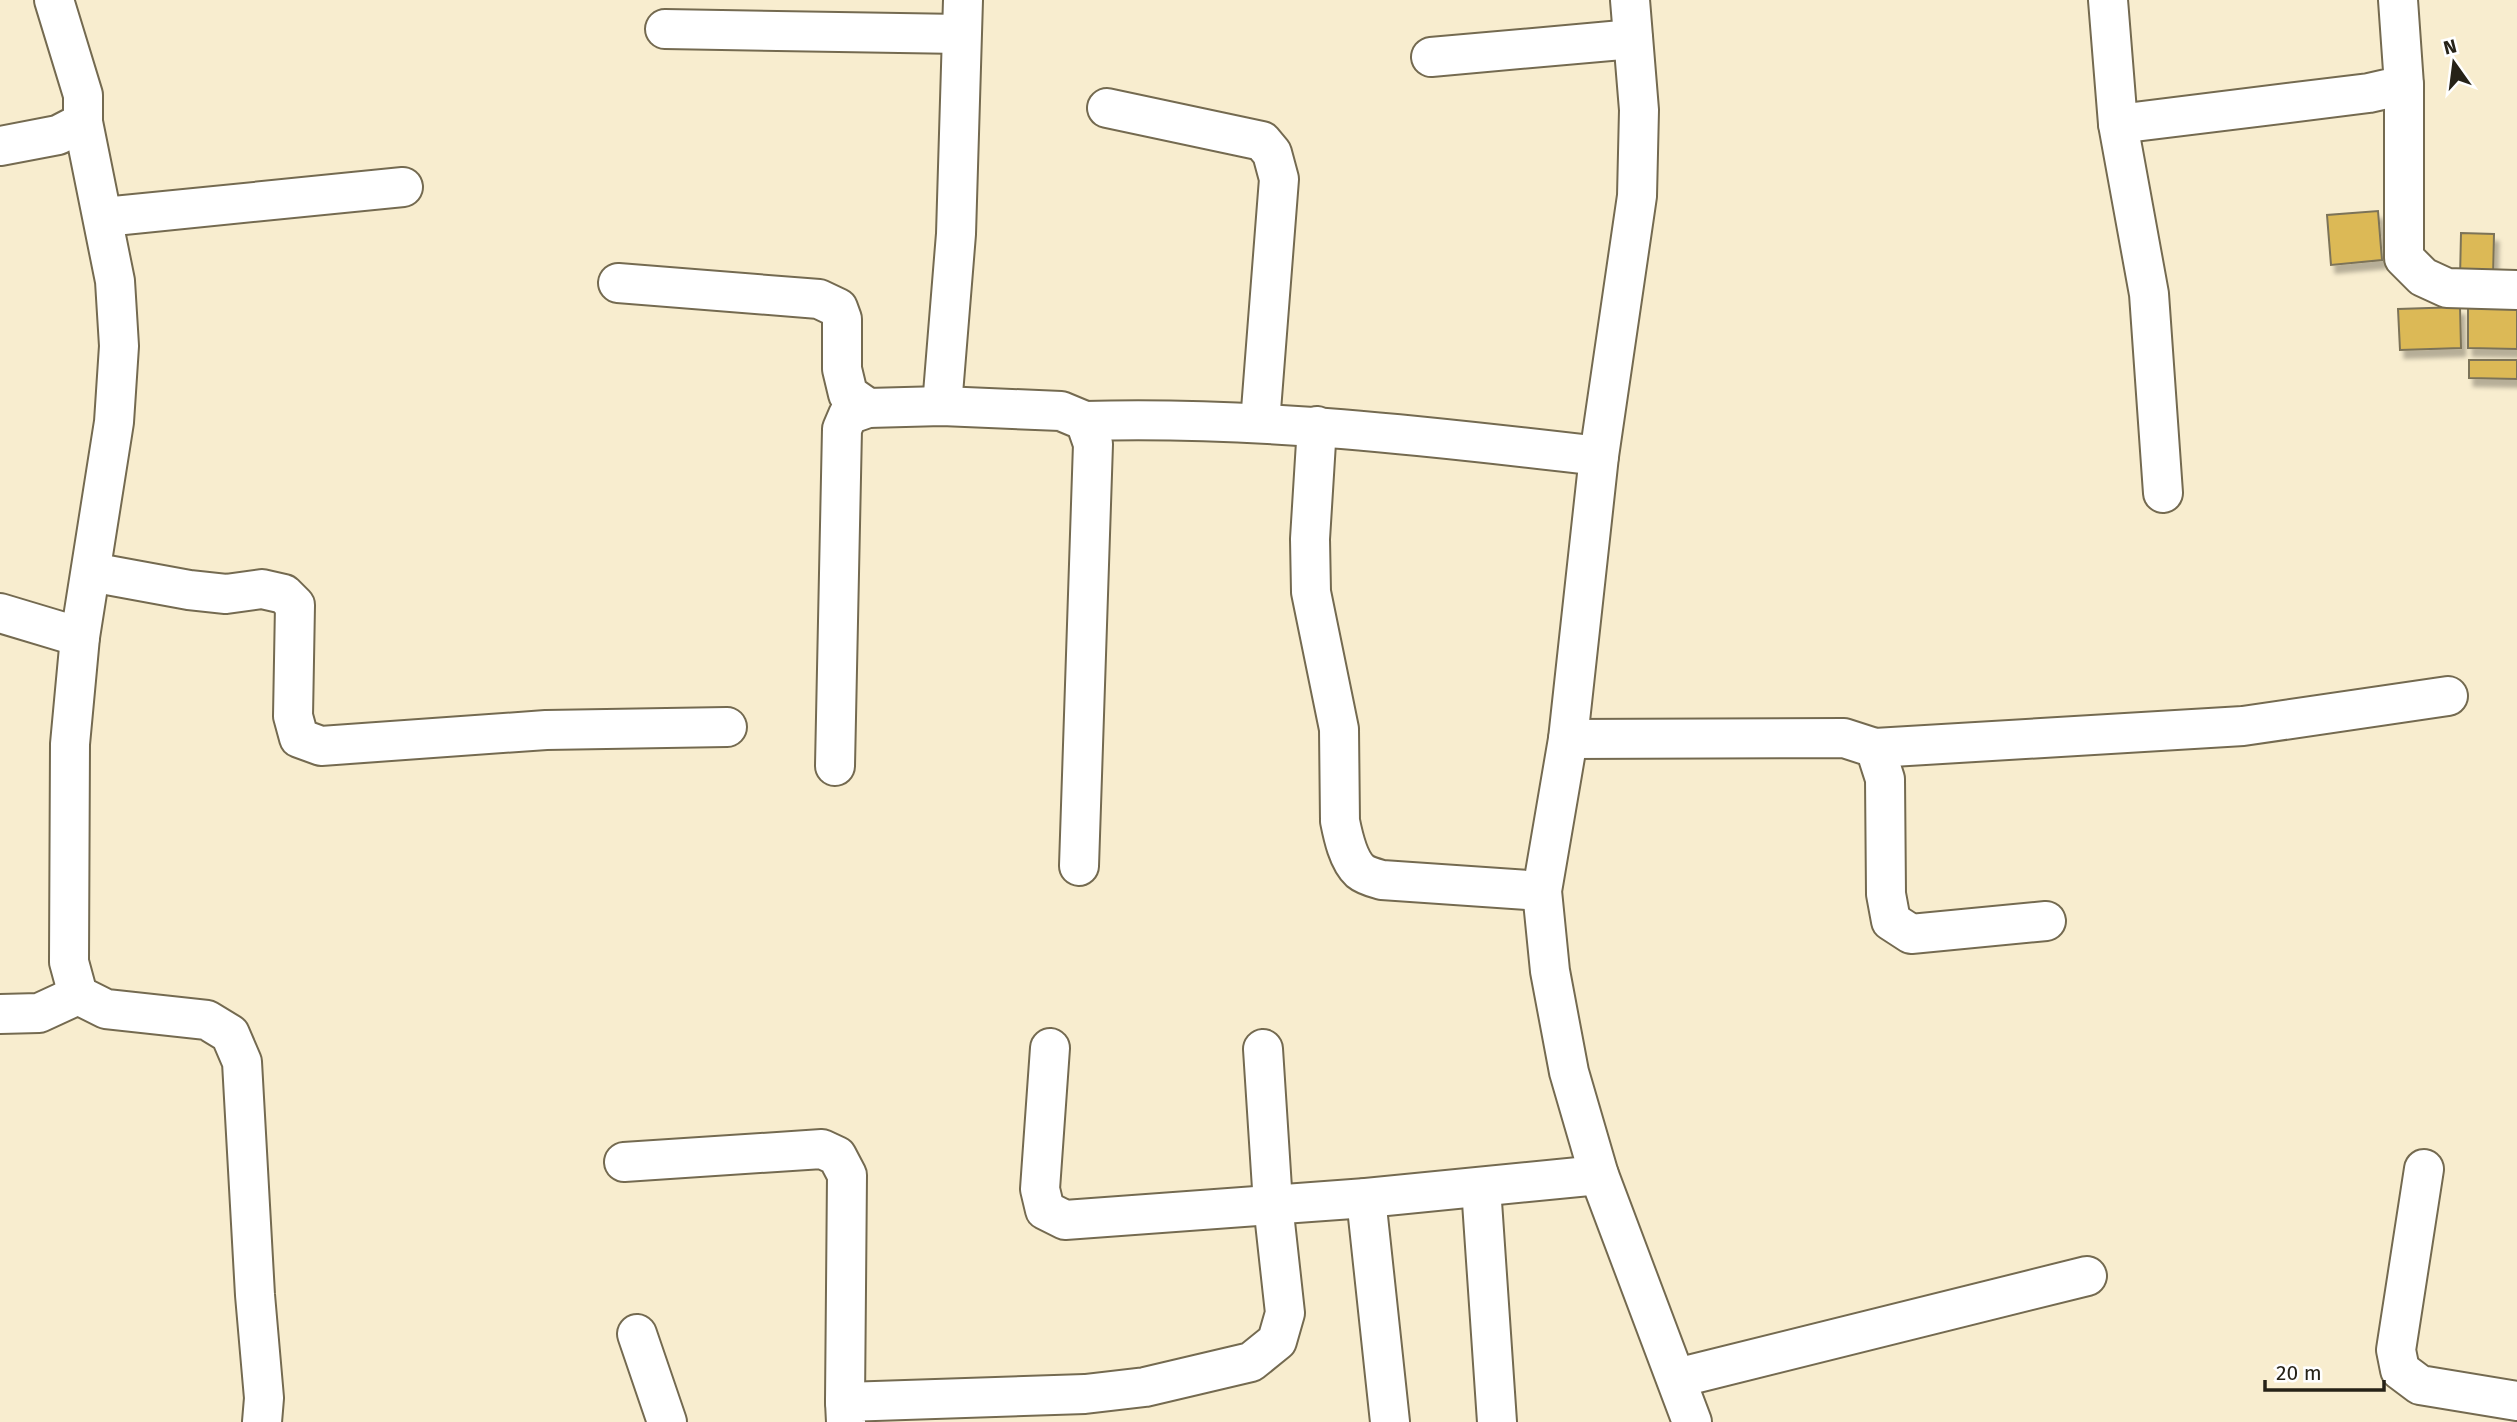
<svg xmlns="http://www.w3.org/2000/svg" width="2517" height="1422" font-family="'Fira Sans',sans-serif">
  <style>
    .building { fill: #dcb956; stroke: #7c7359; stroke-width: 2; filter: url(#shadow) }
    .lines { fill: none; stroke-linecap: round; stroke-linejoin: round }
    .minor-casing { stroke: #746a50; stroke-width: 42 }
    .minor { stroke: #fff; stroke-width: 38 }
  </style>
  <defs>
    <filter id="shadow"><feDropShadow dx="4.5" dy="8" stdDeviation="2" flood-color="#0004"/></filter>
  </defs>
  <rect width="100%" height="100%" fill="#f8edcf"/>
  <g class="building">
    <path d="M2378,211L2382,260L2331,265L2327,215Z"/>
    <path d="M2461,233L2494,234L2493,278H2460Z"/>
    <path d="M2468,300H2517V349L2468,348Z"/>
    <path d="M2460,307L2461,348L2400,350L2398,309Z"/>
    <path d="M2469,360H2517V379L2469,378Z"/>
  </g>
  <g class="lines">
    <defs>
      <g id="minor">
        <path d="M1630,0L1639,110L1637,196L1599,456L1568,739L1542,891L1550,971L1569,1072L1599,1175L1692,1422"/>
        <path d="M2108,0L2118,124L2149,294L2163,493"/>
        <path d="M665,29L961,34"/>
        <path d="M1431,57L1633,39"/>
        <path d="M2404,85V258L2423,277L2447,288L2517,290"/>
        <path d="M1107,108L1262,141L1272,153L1279,179L1260,423"/>
        <path d="M83,122L115,281L119,346L114,422L80,637L70,744L69,962L78,995L106,1009L207,1020L230,1034L242,1062L255,1295L264,1398L262,1422"/>
        <path d="M2118,124L2369,93L2404,85L2398,0"/>
        <path d="M0,146L58,135L83,122V95L54,0"/>
        <path d="M104,217L403,187"/>
        <path d="M618,283L819,299L838,308L842,319V369L848,394L868,408"/>
        <path d="M942,406L956,234L963,0"/>
        <path d="M1085,421C1257,416 1428,436 1599,456"/>
        <path d="M1317,426L1310,539L1311,592L1339,729L1340,821C1343,836 1348,860 1360,871C1366,876 1375,878 1382,880L1542,891"/>
        <path d="M91,572L189,590L226,594L262,589L284,594L295,605L293,716L299,738L321,746L546,730L727,727"/>
        <path d="M0,613L80,637"/>
        <path d="M1568,739L1844,738L1875,748L1885,779L1886,894L1891,921L1911,934L2046,921"/>
        <path d="M1875,748L2243,726L2448,696"/>
        <path d="M835,766L842,429L848,415L868,408L942,406L1061,411L1085,421L1093,444L1079,866"/>
        <path d="M0,1014L39,1013L78,995"/>
        <path d="M1050,1048L1040,1189L1045,1210L1065,1220L1366,1198L1599,1175"/>
        <path d="M624,1162L822,1149L837,1156L847,1175L845,1402"/>
        <path d="M2424,1169L2396,1350L2400,1370L2420,1385L2517,1401"/>
        <path d="M1481,1187L1497,1422"/>
        <path d="M1366,1198L1390,1422"/>
        <path d="M637,1334L667,1422"/>
        <path d="M1677,1378L2087,1276"/>
        <path d="M846,1422L845,1402L1085,1394L1145,1387L1251,1362L1277,1341L1285,1313L1273,1204L1263,1049"/>
      </g>
    </defs>
    <use href="#minor" class="minor-casing"/>
    <use href="#minor" class="minor"/>
  </g>
  <g transform="translate(2454 63) rotate(346)" stroke="#ffffff" stroke-width="5" paint-order="stroke">
  <path d="M0-5L12 26L0 18L-12 26Z" fill="#262217"/>
  <text y="-10" font-size="19" font-weight="bold" text-anchor="middle" fill="#262217">N</text>
  </g>
  <path d="M2265 1380v10h119v-10" fill="none" stroke="#262217" stroke-width="3.5"/>
  <text x="2276" y="1380" font-size="21" fill="#262217" stroke="#ffffff" stroke-width="5" paint-order="stroke">20 m</text>
</svg>
